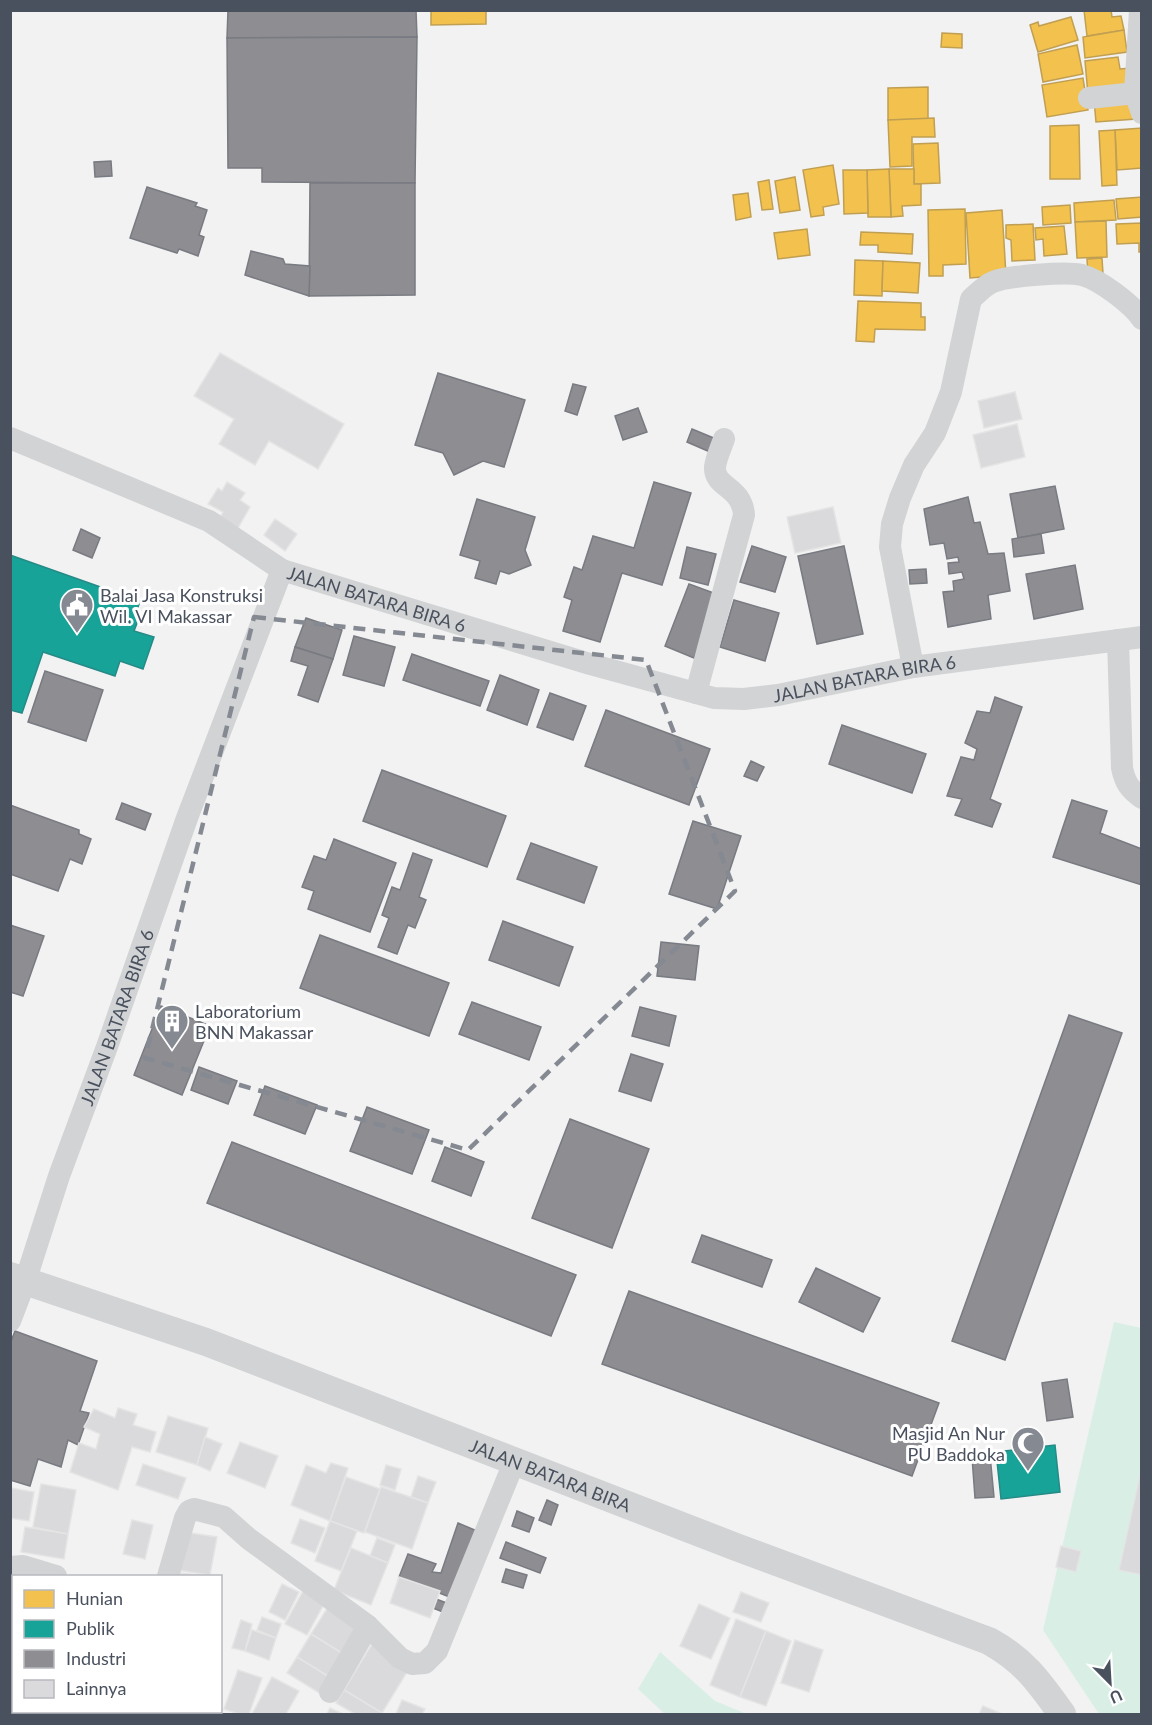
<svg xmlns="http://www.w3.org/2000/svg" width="1152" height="1725" font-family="Lato,sans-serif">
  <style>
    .green { fill: #d9efe5 }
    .homes { fill: #f2c14e; stroke: #c09f53; stroke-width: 1.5 }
    .public { fill: #17a398; stroke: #268a87; stroke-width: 1.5 }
    .industry { fill: #8d8d92; stroke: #797b82; stroke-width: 1.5 }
    .building { fill: #dadadc; stroke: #e4e4e5; stroke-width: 1.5 }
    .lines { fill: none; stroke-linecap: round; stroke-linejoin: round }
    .minor { stroke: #d1d3d5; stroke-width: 22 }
    .tertiary { stroke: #d1d3d5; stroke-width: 28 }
    .marked { fill: none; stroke: #858992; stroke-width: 4.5; stroke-dasharray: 12 8; stroke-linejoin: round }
    .labels { text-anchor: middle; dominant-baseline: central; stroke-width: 6; stroke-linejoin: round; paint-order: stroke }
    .poi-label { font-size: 18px; fill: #4a515e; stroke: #fff; text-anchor: start }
    .street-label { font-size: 18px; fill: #4a515e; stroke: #fff }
  </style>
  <rect width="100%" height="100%" fill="#f2f2f2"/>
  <g class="green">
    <path d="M1114,1322L1141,1328V1714H1099L1043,1630Z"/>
    <path d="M660,1652L715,1701L747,1714H665L638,1689Z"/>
  </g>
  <g class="homes">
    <path d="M431,10H486V24L431,25Z"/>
    <path d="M1084,10H1111L1112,17L1121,16L1124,30L1087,36Z"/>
    <path d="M1071,17L1078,40L1038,52L1030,25L1038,22L1039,26Z"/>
    <path d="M1124,30L1127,52L1085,58L1083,37Z"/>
    <path d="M942,33L962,34V48L941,47Z"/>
    <path d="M1077,45L1083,74L1043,82L1038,54Z"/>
    <path d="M1118,57L1120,69L1131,68L1134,90L1088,95L1085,61Z"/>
    <path d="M1083,78L1088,110L1047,117L1042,85Z"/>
    <path d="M928,87V119L888,120V88Z"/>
    <path d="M1134,96L1136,119L1096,122L1094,100Z"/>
    <path d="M934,118L935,137H912V166L890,167L888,120Z"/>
    <path d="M1079,125L1080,179H1050V126Z"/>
    <path d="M1142,128V168L1117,170L1115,130Z"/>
    <path d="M1115,130L1117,185L1102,186L1099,131Z"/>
    <path d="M938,143L940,183L914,184L913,144Z"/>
    <path d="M833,165L839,204L823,207L824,215L811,217L803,170Z"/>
    <path d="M889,169H914V184H921V205L902,206L903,216L891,217Z"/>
    <path d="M889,169L891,217H868L867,170Z"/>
    <path d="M843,170H867L868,213L844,214Z"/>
    <path d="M795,177L800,210L780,213L775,181Z"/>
    <path d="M769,180L773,209L762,210L758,182Z"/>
    <path d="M748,193L751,217L736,220L733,195Z"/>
    <path d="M1142,197V217L1118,219L1116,199Z"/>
    <path d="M1114,200L1116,220L1075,222L1074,203Z"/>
    <path d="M1070,205L1071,223L1043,225L1042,207Z"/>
    <path d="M965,209L966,264L943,265V276H929L928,210Z"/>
    <path d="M1002,210L1006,275L970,278L966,213Z"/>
    <path d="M1106,221L1107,257L1077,258L1075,222Z"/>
    <path d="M1142,223V252H1139V243L1117,244L1116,224Z"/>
    <path d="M1033,224L1035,260L1012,261L1011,240L1006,238V225Z"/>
    <path d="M1064,226L1067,254L1044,256L1043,239L1036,240L1035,228Z"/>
    <path d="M807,229L810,255L778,259L774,233Z"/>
    <path d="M861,232L913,234L912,254L878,252V245H860Z"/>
    <path d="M1102,258L1103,274L1088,275L1087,259Z"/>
    <path d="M855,260L883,261L882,296L854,295Z"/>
    <path d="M883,261L920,263L918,293L882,291Z"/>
    <path d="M858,301L921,303V317H925V330L875,329L874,342L856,341Z"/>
  </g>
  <g class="public">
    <path d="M10,555L140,601L135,616L139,618L134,631L154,637L143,669L120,661L115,676L43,652L22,713L10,710Z"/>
    <path d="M1055,1445L1060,1492L1001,1499L996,1452Z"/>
  </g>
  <g class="industry">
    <path d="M228,10H416L417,37L227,38Z"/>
    <path d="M417,37L415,183L262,182V168H228L227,38Z"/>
    <path d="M111,161L112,176L95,177L94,162Z"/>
    <path d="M310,183H415V295L309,296Z"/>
    <path d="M147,187L197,203L195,206L207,210L199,235L204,237L198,256L179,249L177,253L130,238Z"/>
    <path d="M251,251L283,259L285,264L310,266L309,296L245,275Z"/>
    <path d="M438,373L525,400L504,467L483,461L454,475L443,453L415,445Z"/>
    <path d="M573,384L586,387L577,415L565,411Z"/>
    <path d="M638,408L647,432L623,440L615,416Z"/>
    <path d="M692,429L716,439L710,452L687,442Z"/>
    <path d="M654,482L691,493L662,585L622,573L600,642L563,631L572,600L564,597L574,567L582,570L593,536L634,548Z"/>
    <path d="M1055,486L1064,529L1018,538L1010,494Z"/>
    <path d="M968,497L974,523L980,522L988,554L1004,553L1010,591L988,595L991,619L948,627L943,592L954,591L953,581L964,579L962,572L949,574L948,563L959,562L958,557L947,559L944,543L930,545L924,509Z"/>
    <path d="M477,499L535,517L525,550L531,565L509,574L500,571L496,584L475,578L480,561L460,555Z"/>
    <path d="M81,529L100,538L92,558L73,550Z"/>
    <path d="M1041,534L1044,553L1014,557L1012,539Z"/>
    <path d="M752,546L786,557L775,592L740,582Z"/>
    <path d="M844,546L863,634L817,644L798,556Z"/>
    <path d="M687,547L716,554L708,585L680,578Z"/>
    <path d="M1075,565L1083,609L1034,619L1026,574Z"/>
    <path d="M926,569L927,583L910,584L909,570Z"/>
    <path d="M689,584L719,595L694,658L665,646Z"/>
    <path d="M734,600L779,613L765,661L720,647Z"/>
    <path d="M306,618L342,630L333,659L295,647Z"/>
    <path d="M354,636L395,647L384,686L343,675Z"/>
    <path d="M295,647L333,659L318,702L298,695L308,666L291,661Z"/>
    <path d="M412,654L489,681L480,706L403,680Z"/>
    <path d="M45,671L103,690L86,741L28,722Z"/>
    <path d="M500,675L539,690L527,725L487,710Z"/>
    <path d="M550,693L586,706L573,740L537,727Z"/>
    <path d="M995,697L1022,707L990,799L1001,804L992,827L955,815L962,799L947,796L961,757L974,760L977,749L965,743L977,711L990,713Z"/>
    <path d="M606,710L710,749L689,805L585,766Z"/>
    <path d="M842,725L926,754L912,793L829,764Z"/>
    <path d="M751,761L764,767L757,781L744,776Z"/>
    <path d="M382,770L506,816L487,867L363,821Z"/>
    <path d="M1072,800L1107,811L1100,833L1142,849V885L1053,857Z"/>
    <path d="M122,803L151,814L145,830L116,819Z"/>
    <path d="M10,805L79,830V834L91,839L82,864L70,859L58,891L10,874Z"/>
    <path d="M693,821L741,836L717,909L669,894Z"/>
    <path d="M334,839L396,863L370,932L308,909L314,891L302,887L314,856L326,860Z"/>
    <path d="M531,843L597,867L584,903L517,879Z"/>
    <path d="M413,853L432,860L419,897L426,900L415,928L408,925L397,954L378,947L389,918L382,915L392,887L400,890Z"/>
    <path d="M503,921L573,947L559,986L489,960Z"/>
    <path d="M10,925L44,936L23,996L10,992Z"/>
    <path d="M320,935L449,983L429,1036L300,988Z"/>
    <path d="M661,942L699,946L695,980L657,976Z"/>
    <path d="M472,1002L541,1027L529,1060L459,1034Z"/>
    <path d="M161,1006L210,1026L182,1095L134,1075Z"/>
    <path d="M640,1007L676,1016L669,1046L632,1036Z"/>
    <path d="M1069,1015L1122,1033L1005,1360L952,1341Z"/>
    <path d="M631,1054L663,1064L651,1101L619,1091Z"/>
    <path d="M199,1067L237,1081L228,1104L191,1090Z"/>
    <path d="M265,1086L317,1105L305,1134L254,1115Z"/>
    <path d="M367,1107L429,1130L412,1174L350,1151Z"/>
    <path d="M570,1119L649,1149L612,1248L532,1218Z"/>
    <path d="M232,1142L576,1275L551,1336L207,1203Z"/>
    <path d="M445,1147L484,1162L471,1196L432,1181Z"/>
    <path d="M702,1235L772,1260L762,1287L692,1262Z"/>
    <path d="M816,1268L880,1298L863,1332L799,1302Z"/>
    <path d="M629,1291L939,1403L912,1476L602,1364Z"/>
    <path d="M15,1331L97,1361L80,1411L89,1413L78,1445L68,1440L61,1467L38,1459L30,1486L10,1480V1344Z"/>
    <path d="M1067,1379L1073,1417L1047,1421L1042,1383Z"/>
    <path d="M990,1455L994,1497L975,1498L972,1457Z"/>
    <path d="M547,1500L558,1505L551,1525L539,1520Z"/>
    <path d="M517,1511L534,1518L529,1532L512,1526Z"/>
    <path d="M458,1523L477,1531L452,1598L399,1577L408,1554L436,1564L432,1572L441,1573Z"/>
    <path d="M506,1542L546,1558L540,1573L500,1558Z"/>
    <path d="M506,1569L527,1575L523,1588L502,1582Z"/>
    <path d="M436,1599L452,1605L448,1614L433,1608Z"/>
  </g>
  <g class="building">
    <path d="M220,353L344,424L318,469L269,441L255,465L219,444L234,419L194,396Z"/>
    <path d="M1015,392L1022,419L984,428L978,401Z"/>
    <path d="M1017,424L1025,457L981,468L973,435Z"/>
    <path d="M227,482L245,493L240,500L250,507L238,528L220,518L223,512L208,504L218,488L222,491Z"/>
    <path d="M833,507L841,543L795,553L787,517Z"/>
    <path d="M275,519L297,534L285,551L264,535Z"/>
    <path d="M118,1408L137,1414L133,1425L156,1432L150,1452L132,1447L118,1490L70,1472L79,1443L96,1449L100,1434L84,1427L94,1409L115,1418Z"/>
    <path d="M168,1416L208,1428L197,1465L156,1452Z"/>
    <path d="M205,1437L222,1444L210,1471L197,1465Z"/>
    <path d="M240,1442L278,1456L265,1488L227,1473Z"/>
    <path d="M331,1463L348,1468L330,1521L291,1505L306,1465L326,1473Z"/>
    <path d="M143,1464L186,1478L178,1499L136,1485Z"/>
    <path d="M386,1465L401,1469L395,1490L380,1485Z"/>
    <path d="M1142,1466V1575L1119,1570Z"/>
    <path d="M418,1476L436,1482L428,1503L411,1497Z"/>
    <path d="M346,1477L380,1489L364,1533L330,1521Z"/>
    <path d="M41,1484L76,1490L68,1534L33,1527Z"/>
    <path d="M381,1487L428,1503L412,1549L365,1532Z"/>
    <path d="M11,1488L34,1492L29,1521L10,1518Z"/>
    <path d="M300,1519L325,1528L315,1553L291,1543Z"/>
    <path d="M132,1520L153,1525L145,1559L123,1554Z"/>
    <path d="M330,1521L357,1531L341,1571L315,1561Z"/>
    <path d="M25,1527L68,1534L64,1559L21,1552Z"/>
    <path d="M184,1532L217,1537L210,1575L177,1570Z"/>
    <path d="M377,1538L395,1545L388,1563L370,1556Z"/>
    <path d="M1061,1546L1081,1551L1076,1572L1056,1567Z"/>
    <path d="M351,1548L388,1563L371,1605L334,1590Z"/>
    <path d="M178,1573L211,1576H178Z"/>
    <path d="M399,1577L440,1591L430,1618L390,1603Z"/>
    <path d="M282,1584L299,1592L285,1620L269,1612Z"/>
    <path d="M303,1591L325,1602L307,1635L285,1624Z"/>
    <path d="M741,1592L769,1603L761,1622L733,1612Z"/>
    <path d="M699,1604L730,1618L711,1659L680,1646Z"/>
    <path d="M328,1607L362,1628L345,1655L311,1634Z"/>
    <path d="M262,1617L281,1624L276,1638L257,1630Z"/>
    <path d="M736,1619L766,1631L740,1697L710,1685Z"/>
    <path d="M241,1620L252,1624L245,1651L232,1648Z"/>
    <path d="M252,1630L276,1638L269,1660L245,1651Z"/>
    <path d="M766,1631L791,1641L766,1706L740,1697Z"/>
    <path d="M311,1634L345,1655L331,1678L297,1657Z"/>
    <path d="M795,1640L823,1650L809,1692L781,1683Z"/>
    <path d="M372,1644L410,1667L382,1713L344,1690Z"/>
    <path d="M297,1657L331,1678L321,1694L287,1673Z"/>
    <path d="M238,1670L262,1678L249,1714H239L224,1709Z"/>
    <path d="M272,1677L299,1691L286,1714H252Z"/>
    <path d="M344,1690L382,1713V1714H355L336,1703Z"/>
    <path d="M402,1700L425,1709L422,1714H396Z"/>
    <path d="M983,1706L1002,1714H979Z"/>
    <path d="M330,1708L343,1714H327Z"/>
    <rect x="56" y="1712" width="21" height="2"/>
    <path d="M95,1712H122V1714Z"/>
    <path d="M153,1712H183L182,1714H152Z"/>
  </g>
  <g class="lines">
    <g class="minor">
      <path d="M1140,10L1135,93L1142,113"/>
      <path d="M1089,98L1135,93"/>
      <path d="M10,438L209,521L282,570"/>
      <path d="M1118,640L1122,768C1125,782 1129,789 1142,798"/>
      <path d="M913,667L890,547L892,524L900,498L914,465L935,433L951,392L971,299C977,294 985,285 993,282C1008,276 1066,271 1082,275C1100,280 1132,304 1142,319"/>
      <path d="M696,693L744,515C742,486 714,488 715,467C716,458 721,448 724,439"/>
      <path id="s1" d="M10,1321L25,1282L59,1176L108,1044L187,818L282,570L590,664L714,698L744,699L778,695L913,667L1142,637"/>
      <path d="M10,1567L23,1566L56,1576"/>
      <path d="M168,1576L185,1518L189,1511L194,1509L224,1517L249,1539L368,1626L400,1658L412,1664L425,1663L437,1651L515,1460"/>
      <path d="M330,1692L368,1626"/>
      <path d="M35,1712V1714"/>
    </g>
    <path class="tertiary" id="s2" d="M10,1276L206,1342L736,1547L989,1641C1025,1661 1039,1682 1062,1714"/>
  </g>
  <path class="marked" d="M254,617L646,660L735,891L468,1150L145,1058Z"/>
  <defs>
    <symbol id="civic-pin" viewBox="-11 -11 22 30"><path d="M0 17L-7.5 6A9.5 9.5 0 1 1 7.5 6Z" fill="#858992" stroke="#fff"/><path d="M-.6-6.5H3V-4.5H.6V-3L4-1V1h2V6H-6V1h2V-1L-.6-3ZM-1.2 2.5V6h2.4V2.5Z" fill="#fff"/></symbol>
    <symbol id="building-pin" viewBox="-11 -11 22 30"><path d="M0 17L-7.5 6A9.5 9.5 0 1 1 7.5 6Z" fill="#858992" stroke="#fff"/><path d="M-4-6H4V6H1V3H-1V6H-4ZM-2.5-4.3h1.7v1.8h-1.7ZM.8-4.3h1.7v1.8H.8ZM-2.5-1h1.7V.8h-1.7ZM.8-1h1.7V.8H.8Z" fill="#fff"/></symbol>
    <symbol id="mosque-pin" viewBox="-11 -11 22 30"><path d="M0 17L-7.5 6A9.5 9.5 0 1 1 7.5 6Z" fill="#858992" stroke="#fff"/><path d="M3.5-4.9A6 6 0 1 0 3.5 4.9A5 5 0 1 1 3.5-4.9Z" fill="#fff"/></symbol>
  </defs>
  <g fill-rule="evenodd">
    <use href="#civic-pin" x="58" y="586" width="38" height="52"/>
    <use href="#building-pin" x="153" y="1002" width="38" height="52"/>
    <use href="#mosque-pin" x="1009" y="1424" width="38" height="52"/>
  </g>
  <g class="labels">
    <g class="poi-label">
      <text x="100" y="595">Balai Jasa Konstruksi<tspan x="100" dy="21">Wil. VI Makassar</tspan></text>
      <text x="195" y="1011">Laboratorium<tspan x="195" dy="21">BNN Makassar</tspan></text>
      <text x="1005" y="1433" text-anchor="end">Masjid An Nur<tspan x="1005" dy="21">PU Baddoka</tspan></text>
    </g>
    <g class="street-label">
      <text stroke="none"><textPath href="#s1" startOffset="898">JALAN BATARA BIRA 6</textPath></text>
      <text stroke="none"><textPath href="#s1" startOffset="1402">JALAN BATARA BIRA 6</textPath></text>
      <text stroke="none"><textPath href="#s1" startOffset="322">JALAN BATARA BIRA 6</textPath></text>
      <text stroke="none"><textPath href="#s2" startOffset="576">JALAN BATARA BIRA</textPath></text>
    </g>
  </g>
  <rect width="1152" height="1725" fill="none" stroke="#4a515e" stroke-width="24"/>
  <rect x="12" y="1575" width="210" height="138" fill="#ffffff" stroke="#b7b9bf" stroke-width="1.5"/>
  <rect x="24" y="1590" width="30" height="18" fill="#f2c14e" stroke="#b7b9bf" stroke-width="1.5"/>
  <text x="66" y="1605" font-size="18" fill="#4a515e">Hunian</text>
  <rect x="24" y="1620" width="30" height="18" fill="#17a398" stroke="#b7b9bf" stroke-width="1.5"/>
  <text x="66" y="1635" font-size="18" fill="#4a515e">Publik</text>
  <rect x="24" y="1650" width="30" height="18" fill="#8d8d92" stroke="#b7b9bf" stroke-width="1.5"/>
  <text x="66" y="1665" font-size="18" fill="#4a515e">Industri</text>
  <rect x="24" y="1680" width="30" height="18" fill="#dadadc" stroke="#b7b9bf" stroke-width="1.5"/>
  <text x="66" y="1695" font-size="18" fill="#4a515e">Lainnya</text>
  <g transform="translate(1110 1683) rotate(156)" stroke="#ffffff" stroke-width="4.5" paint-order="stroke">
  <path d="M0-4.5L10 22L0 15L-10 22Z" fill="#4a515e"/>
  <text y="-9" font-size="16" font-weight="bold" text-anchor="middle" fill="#4a515e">U</text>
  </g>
</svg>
